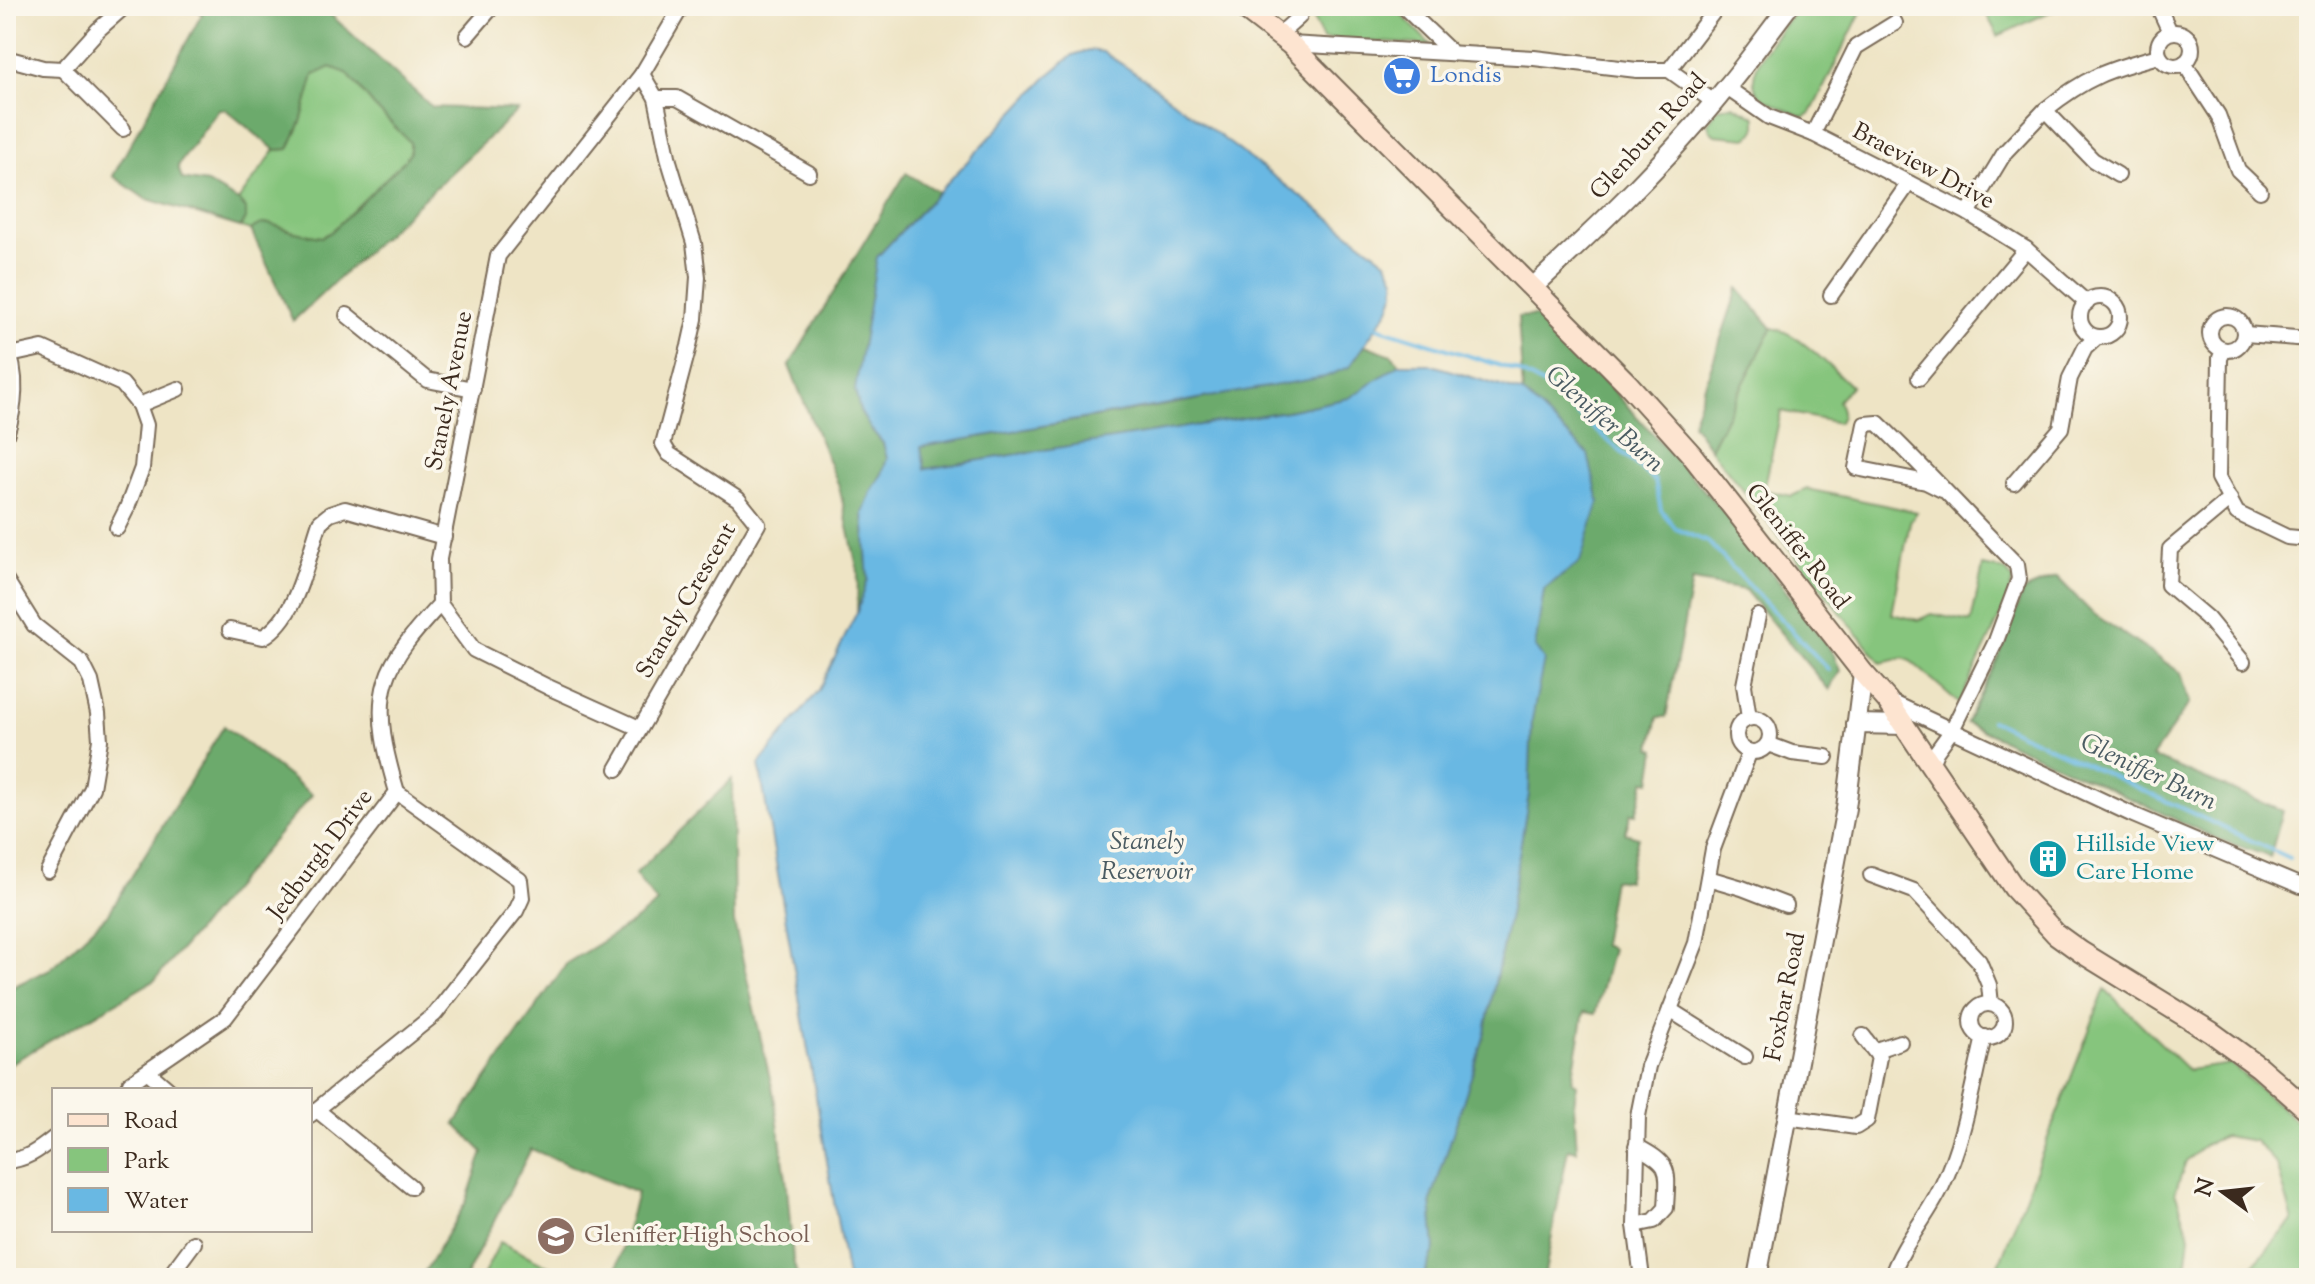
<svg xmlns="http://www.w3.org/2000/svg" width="2315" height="1284" font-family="'Sorts Mill Goudy',serif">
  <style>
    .green { fill: #86c57d; stroke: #60784e; stroke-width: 2 }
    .forest { fill: #6caa6c; stroke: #546a45; stroke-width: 2 }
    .water { fill: #69b8e3; stroke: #527180; stroke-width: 2 }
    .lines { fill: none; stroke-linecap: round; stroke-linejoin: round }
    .stream { stroke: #69b8e3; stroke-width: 4 }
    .minor-casing { stroke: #7a6b58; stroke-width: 18 }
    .tertiary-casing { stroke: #7a6b58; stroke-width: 22 }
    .secondary-casing { stroke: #7a6b58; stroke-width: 24 }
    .minor { stroke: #fff; stroke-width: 14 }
    .tertiary { stroke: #fff; stroke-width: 18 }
    .secondary { stroke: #fde4d0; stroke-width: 20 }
    .labels { text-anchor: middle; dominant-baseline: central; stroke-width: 7; stroke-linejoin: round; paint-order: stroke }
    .shop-label { font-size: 24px; fill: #366cbe; stroke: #fbf7ec; text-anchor: start }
    .street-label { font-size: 24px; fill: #3b2a1e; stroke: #fbf7ec }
    .culture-label { font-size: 24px; fill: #0d838f; stroke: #fbf7ec; text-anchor: start }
    .education-label { font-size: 24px; fill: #785e54; stroke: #fbf7ec; text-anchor: start }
    .water-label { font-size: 26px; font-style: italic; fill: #4b5c63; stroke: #fbf7ec }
  </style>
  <rect width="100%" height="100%" fill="#fbf7ec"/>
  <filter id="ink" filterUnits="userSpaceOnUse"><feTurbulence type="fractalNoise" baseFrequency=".0125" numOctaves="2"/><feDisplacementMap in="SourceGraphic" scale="16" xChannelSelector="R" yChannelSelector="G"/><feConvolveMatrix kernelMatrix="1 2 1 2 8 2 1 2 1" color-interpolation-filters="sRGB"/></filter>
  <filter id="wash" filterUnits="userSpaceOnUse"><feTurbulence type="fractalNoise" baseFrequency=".006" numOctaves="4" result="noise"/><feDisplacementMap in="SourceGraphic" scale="32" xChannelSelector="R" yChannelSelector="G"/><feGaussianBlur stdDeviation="1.8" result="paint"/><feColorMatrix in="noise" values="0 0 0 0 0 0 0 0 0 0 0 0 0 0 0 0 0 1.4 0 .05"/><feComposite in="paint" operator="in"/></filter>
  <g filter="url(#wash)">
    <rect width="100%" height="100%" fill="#eee4c5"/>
    <g class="green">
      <path d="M1312,6H1393L1431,45L1323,39L1313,19Z"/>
      <path d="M1800,6H1864L1811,113L1804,117C1791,111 1774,106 1763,98C1733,77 1785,25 1800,6Z"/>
      <path d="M1982,6H2053L2054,10L1998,36Z"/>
      <path d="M331,67L347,73L374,106L411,142L410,152L405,160L331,232L322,237C313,236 304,234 295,232C278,228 267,217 251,230L240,227L246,219V210L238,201L275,150L289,149L301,122L314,75Z"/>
      <path d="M1733,105L1756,117V129L1747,138L1715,135L1710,131L1708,123L1718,108Z"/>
      <path d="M1772,328C1797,331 1832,369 1851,386L1838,401C1843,410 1844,415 1838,423L1781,411L1764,490L1792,496L1807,489L1917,512L1910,522L1892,614L1918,620L1932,614L1971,622L1983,566L2006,571L2013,580L2005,606L1959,703L1912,662L1904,658L1881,663L1710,449Z"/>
      <path d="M2105,989L2188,1070L2231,1064L2309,1132V1278H2241L2293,1221L2277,1165L2255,1141L2224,1136L2204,1145L2186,1161L2175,1192L2190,1235L2186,1269L2156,1278H1994Z"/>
      <path d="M500,1242L572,1278H482Z"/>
    </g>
    <g class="forest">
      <path d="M193,6H321L432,107L518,110L293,321L251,230C267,217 278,228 295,232C304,234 313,236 322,237L331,232L405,160L410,152V142L374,106L347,73L331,67L314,75L301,122L289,149L275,150L225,109H219L178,166L182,179L207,183L240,202L246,209V219L240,227L144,198L113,176L202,14Z"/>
      <path d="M906,173L938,192L877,257L870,428L883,443L887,458L882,474L872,490L863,513L868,579L857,612L858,572L839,486L789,366Z"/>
      <path d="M1738,288L1772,328L1710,449L1692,423Z"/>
      <path d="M1533,316L1548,319L1741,531L1834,655L1840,671L1829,690L1745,590L1692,581L1666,717H1658L1651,748L1656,750L1651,782L1645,781L1636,814L1631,813L1625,833L1638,837L1627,881L1613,879L1602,945L1612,949L1595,1014L1584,1012L1572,1081L1577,1084L1574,1104L1577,1151L1568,1149L1544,1278H1423L1435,1249L1431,1201L1483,1040L1509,915L1529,794L1535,647L1544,589L1580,562L1588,454L1523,393L1518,317Z"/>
      <path d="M1365,345L1392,355L1400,364L1350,398L1287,411L925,469L920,447L1190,401L1349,367Z"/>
      <path d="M2057,577L2091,612L2181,673L2190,702L2152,757L2283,811L2270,857L2218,839L1966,723L2004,646L2023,591Z"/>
      <path d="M224,726L312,795L155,980L6,1066V990L50,969L109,913Z"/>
      <path d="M732,779L734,922L774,1096L787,1186L793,1260L798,1278H614L637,1193L531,1149L465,1278H421L466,1202L483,1152L455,1124L567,963L632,923L657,903L635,874Z"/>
    </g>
    <path class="water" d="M1089,50L1103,52L1143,78L1386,261L1395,278V291L1389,309L1349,367L1325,377L921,447L925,469L1287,411L1349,398L1400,364H1429L1523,393L1588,454L1599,502L1580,562L1544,589L1535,647L1544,660L1532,719L1529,794L1509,915L1483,1040L1431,1201L1435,1249L1423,1278H847L759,764L819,690L857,612L868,579L863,513L872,490L882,474L887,458L883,443L870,428L860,411L855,390L877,257L1050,74L1073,55Z"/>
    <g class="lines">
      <g class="stream">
        <path d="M1377,327L1517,371L1545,386L1655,481L1661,510L1676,529L1708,542L1829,670"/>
        <path d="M1991,720L2289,858"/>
      </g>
    </g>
  </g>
  <g filter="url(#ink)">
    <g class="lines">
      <defs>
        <g id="minor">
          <path d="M1403,6L1452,53"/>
          <path d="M2158,6L2170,32"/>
          <path d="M2307,6L2309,12"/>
          <circle cx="2175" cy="49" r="17"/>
          <path d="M1280,34L1299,17L1303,6"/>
          <path d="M467,36L493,6"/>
          <path d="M1290,44L1534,58L1637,70H1669L1718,6"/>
          <path d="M6,58L43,68L63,69L98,30L125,6"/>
          <path d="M2184,63L2218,115L2238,170L2260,191"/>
          <path d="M63,69L123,129"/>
          <path d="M1669,70L1714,102"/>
          <path d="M1727,88L1769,117L1813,134L1968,213L2026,249L2087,303"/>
          <path d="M656,98H677L809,173"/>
          <path d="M2045,110C2086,77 2109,69 2159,56"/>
          <path d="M1813,134L1856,47L1895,23"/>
          <path d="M1968,213L2005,152L2045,110L2093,160L2118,175"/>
          <path d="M1831,295L1909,183"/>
          <circle cx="2100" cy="317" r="20"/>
          <path d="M347,315L427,380L473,389"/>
          <circle cx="2227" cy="333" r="17"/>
          <path d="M2245,334L2309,339"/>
          <path d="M2224,350L2220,358L2218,478L2237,513L2287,537L2309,539"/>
          <path d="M10,355L42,348L122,384L139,405L146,425L142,468L127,508L117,528"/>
          <path d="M1919,378L2026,249"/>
          <path d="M139,405L178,389"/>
          <path d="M6,435C15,409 19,373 6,347"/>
          <path d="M2014,483L2061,428L2070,378L2085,348L2097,337"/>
          <path d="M2230,499L2170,549L2168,585L2207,618L2243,662"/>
          <path d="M6,580L34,625L82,663L91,681L98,713L100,740L92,788L48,871"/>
          <path d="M230,630L263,637C298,617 307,559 320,522L330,514L345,509L444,537"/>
          <path d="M1887,700L2131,814L2301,886L2309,885"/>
          <circle cx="1753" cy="735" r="17"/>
          <path d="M1749,718L1744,685L1758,616"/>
          <path d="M639,728L548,687L474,650L440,604L439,559L498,256L642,74L682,6"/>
          <path d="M1768,744L1792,753L1826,757"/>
          <path d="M1931,764L1936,752L1952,730L1996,641L2019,579L2017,565C1970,518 1926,469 1878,423L1865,424L1856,468L1926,482L1942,490"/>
          <path d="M617,769L758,524L738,499L669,454L663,444L689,346L695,319L698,277L694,243L669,161L656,98L642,74"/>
          <path d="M1871,875L1914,891L1979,961L1989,985L1991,1004"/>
          <path d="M1708,878L1742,888L1786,905"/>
          <circle cx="1988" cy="1021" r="17"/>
          <path d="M1670,1010L1745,1057"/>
          <path d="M1876,1050L1900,1042"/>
          <path d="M148,1072L169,1090"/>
          <path d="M130,1083L225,1018L397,792C387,758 375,716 386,681C394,653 421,625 440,604"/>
          <path d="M317,1110L411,1187"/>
          <path d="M310,1115L435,1014L516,911L522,898L520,880L397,792"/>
          <path d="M1787,1117L1856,1127L1867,1120L1879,1057L1863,1036"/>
          <path d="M6,1161C26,1160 39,1150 54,1138"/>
          <path d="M1635,1225L1654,1221L1666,1208C1668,1169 1672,1165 1636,1146"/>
          <path d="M168,1278L194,1243"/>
          <path d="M1642,1278L1635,1225L1638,1116L1648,1066L1696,943L1713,849L1749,753"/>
          <path d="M1891,1278C1902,1244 1927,1218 1942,1186C1964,1140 1972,1087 1984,1037"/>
        </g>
        <g id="tertiary">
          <path d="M1532,288C1600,225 1667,161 1725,89C1748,62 1768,33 1789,6"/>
          <path d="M1856,724L1905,725"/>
          <path d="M1757,1278L1846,808L1863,673"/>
        </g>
        <path id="secondary" d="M1241,6L1290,44L1628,384L1691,454L1863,673L1887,700L2014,888L2056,934L2081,952L2211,1032L2259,1067L2309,1111"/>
      </defs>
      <use href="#minor" class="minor-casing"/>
      <use href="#tertiary" class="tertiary-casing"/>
      <use href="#secondary" class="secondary-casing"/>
      <use href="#minor" class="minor"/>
      <use href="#tertiary" class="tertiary"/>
      <use href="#secondary" class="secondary"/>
    </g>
  </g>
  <defs>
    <symbol id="supermarket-disc" viewBox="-11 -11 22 22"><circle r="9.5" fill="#3f7fe0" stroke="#fbf7ec"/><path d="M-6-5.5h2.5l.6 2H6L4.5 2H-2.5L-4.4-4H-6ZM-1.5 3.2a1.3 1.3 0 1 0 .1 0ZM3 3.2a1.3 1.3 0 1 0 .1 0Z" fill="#fff"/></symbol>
    <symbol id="building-disc" viewBox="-11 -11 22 22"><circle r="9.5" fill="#0f9aa8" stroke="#fbf7ec"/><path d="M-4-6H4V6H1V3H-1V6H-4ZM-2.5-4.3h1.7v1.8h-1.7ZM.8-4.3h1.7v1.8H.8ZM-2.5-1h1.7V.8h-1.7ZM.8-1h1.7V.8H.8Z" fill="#fff"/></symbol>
    <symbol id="school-disc" viewBox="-11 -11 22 22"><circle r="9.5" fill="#8d6e63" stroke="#fbf7ec"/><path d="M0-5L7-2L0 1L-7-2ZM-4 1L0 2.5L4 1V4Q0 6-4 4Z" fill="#fff"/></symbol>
  </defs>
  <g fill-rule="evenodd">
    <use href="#supermarket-disc" x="1380" y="54" width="44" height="44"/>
    <use href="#building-disc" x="2026" y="837" width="44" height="44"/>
    <use href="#school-disc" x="534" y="1214" width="44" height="44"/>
  </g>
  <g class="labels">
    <g class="shop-label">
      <text x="1430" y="76">Londis</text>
    </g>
    <g class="street-label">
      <text transform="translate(1649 137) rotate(-48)">Glenburn Road</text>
      <text transform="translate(1923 167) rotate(28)">Braeview Drive</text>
      <text transform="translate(450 391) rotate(-79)">Stanely Avenue</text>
      <text transform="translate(1797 547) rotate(52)">Gleniffer Road</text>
      <text transform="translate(687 601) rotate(-60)">Stanely Crescent</text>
      <text transform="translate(321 855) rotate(-53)">Jedburgh Drive</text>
      <text transform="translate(1786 997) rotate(-79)">Foxbar Road</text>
    </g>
    <g class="culture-label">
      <text x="2076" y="845">Hillside View<tspan x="2076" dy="28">Care Home</tspan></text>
    </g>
    <g class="education-label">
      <text x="584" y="1236">Gleniffer High School</text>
    </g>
    <g class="water-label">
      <text transform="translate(1604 420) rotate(41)">Gleniffer Burn</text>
      <text transform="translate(2148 773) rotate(25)">Gleniffer Burn</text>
      <text x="1147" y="842">Stanely<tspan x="1147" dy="30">Reservoir</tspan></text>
    </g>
  </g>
  <rect width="2315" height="1284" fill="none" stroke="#fbf7ec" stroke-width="32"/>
  <rect x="52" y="1088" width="260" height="144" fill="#fbf7ec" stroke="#aea59a" stroke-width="2"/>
  <rect x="68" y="1114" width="40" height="12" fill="#fde4d0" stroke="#aea59a" stroke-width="2"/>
  <text x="124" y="1128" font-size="24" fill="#3b2a1e">Road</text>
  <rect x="68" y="1148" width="40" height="24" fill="#86c57d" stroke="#aea59a" stroke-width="2"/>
  <text x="124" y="1168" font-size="24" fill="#3b2a1e">Park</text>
  <rect x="68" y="1188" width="40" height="24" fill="#69b8e3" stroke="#aea59a" stroke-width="2"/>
  <text x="124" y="1208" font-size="24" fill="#3b2a1e">Water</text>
  <g transform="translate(2223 1192) rotate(285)" stroke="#fbf7ec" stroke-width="6" paint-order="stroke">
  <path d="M0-6L14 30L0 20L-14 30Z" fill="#3b2a1e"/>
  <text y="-12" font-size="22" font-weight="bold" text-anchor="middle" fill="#3b2a1e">N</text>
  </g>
</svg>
